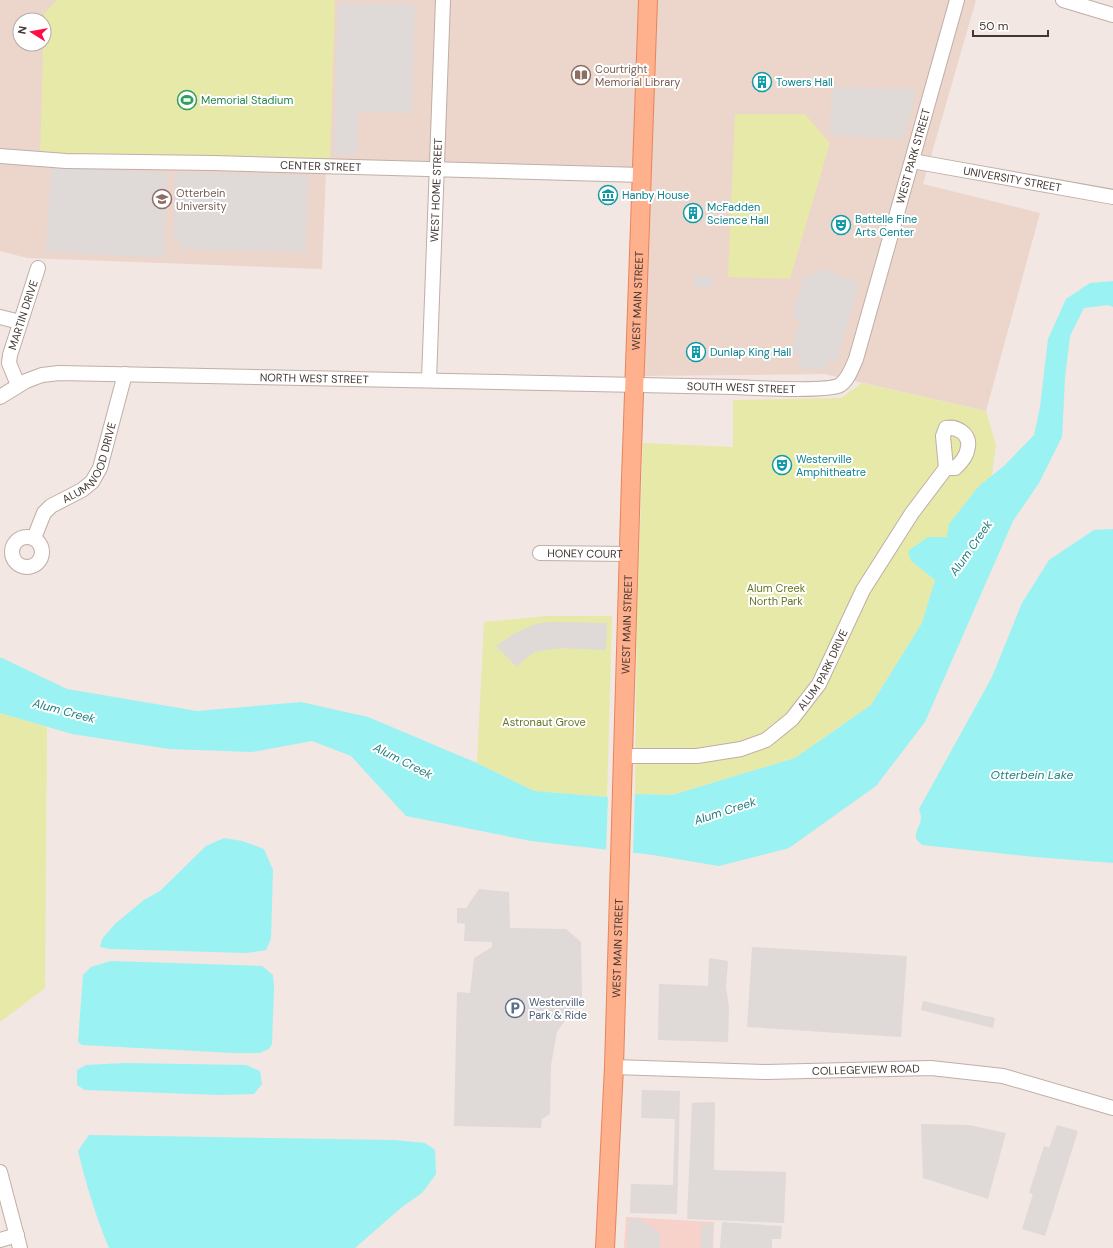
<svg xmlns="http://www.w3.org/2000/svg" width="1113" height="1248" font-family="'DM Sans',sans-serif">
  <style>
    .commercial { fill: #f6d2cb }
    .education { fill: #ecd5cb; fill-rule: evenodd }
    .green { fill: #e6e9a8 }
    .parking { fill: #dfd9d8 }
    .water { fill: #9af2f2 }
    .pier { fill: #f2e7e2 }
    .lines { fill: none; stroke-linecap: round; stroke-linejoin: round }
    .minor-casing { stroke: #c0aea7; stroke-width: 16 }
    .major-casing { stroke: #e8845a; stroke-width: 20 }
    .minor { stroke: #fff; stroke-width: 14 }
    .major { stroke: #ffb18e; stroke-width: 18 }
    .labels { text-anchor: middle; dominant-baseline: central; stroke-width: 4; stroke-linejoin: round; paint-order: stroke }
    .education-label { font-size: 11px; fill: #785e54; stroke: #fff; text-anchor: start }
    .culture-label { font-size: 11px; fill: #0d838f; stroke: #fff; text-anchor: start }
    .leisure-label { font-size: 11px; fill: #27864d; stroke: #fff; text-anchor: start }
    .street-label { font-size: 11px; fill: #433632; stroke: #fff }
    .park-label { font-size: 11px; fill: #657624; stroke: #fff }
    .service-label { font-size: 11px; fill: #4e5e75; stroke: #fff; text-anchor: start }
    .water-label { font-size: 12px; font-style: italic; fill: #228082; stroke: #fff }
  </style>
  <rect width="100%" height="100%" fill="#f2e7e2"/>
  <path class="commercial" d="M626,1217L714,1222L713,1248H624Z"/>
  <path class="education" d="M0,0H976L923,184L1040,213L986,411L824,374L641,376L647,181L326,171L322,269L27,258L0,251ZM20,20H44V44H20Z"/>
  <g class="green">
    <path d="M57,0H335L330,164L40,156L44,14Z"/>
    <path d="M735,114H805L830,143L790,279L728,277Z"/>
    <path d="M862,383L986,411L996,445L985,525L947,538L928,537L911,561L935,580L922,623L871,705L795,758L672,795L635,794L637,616L643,443L733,447V400L841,398Z"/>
    <path d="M546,616H612L607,797L534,791L477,763L484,622Z"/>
    <path d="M0,713L47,727L45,988L0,1022V1029Z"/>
  </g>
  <g class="parking">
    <path d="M338,3L415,5L412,113L358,112L357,154H334Z"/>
    <path d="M832,87L916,89L904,139L830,135Z"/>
    <path d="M51,167L168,173L164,258L46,252Z"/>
    <path d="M175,172L308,175L306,252L180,249V241H173Z"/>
    <path d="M814,269L827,270L847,279H856L857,291L836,362L827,361L826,369H798L800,356L791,353L800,321L792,318L804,275L813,277Z"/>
    <path d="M694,276H713L712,287H694Z"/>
    <path d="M556,622L607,623L606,650L562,648L545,650L535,652L525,659L517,667L496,646L512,635L526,628L539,623Z"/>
    <path d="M479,889L509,892L510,928L566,929L581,942L582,997L557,1032L551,1065L550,1114L542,1119L541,1128L454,1126L457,992L470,993L474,958L492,947V942L464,941L465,924L457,923V908H466Z"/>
    <path d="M752,947L907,956L901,1037L747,1027Z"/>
    <path d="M709,958L728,961L726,987L729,1007L728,1042L658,1040L659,984L708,986Z"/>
    <path d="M923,1001L995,1018L993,1028L921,1010Z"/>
    <path d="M642,1090L680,1091L677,1214L630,1213L631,1184L673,1185L675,1119L641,1118Z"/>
    <path d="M715,1102L714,1170L786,1172L784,1223L687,1219L692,1103Z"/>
    <path d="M921,1124L969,1125L1006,1133L988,1199L923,1178Z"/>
    <path d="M1057,1125L1078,1131L1045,1236L1022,1229L1033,1194L1029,1193L1044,1146L1049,1148Z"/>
    <path d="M629,1218L640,1219L660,1233L659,1248H627Z"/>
    <path d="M722,1222L782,1226L781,1239H772V1248H720Z"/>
    <path d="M702,1224H713L712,1248H701Z"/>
  </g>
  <g class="water">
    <path d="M1113,281V307L1108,305L1084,308L1070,336L1065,378L1062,437L1039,483L1013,521L925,722L876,786L789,848L719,866L653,855L531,841L406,816L351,756L312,741L252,752L169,749L72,734L0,713V658H2L67,689L197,711L301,702L368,717L477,763L534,791L607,797L635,794L672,795L795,758L871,705L922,623L935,580L911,561L908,551L928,537H947L949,524L979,486L1004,466L1034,435L1040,407L1048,339L1066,299L1090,283Z"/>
    <path d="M1113,529V863L1035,857L922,845L916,839C915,825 925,825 919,809L992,677L1022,603L1049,560L1094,530Z"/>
    <path d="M224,838L242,841L264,849L273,870L271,939L266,950L247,953L110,949L100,947L102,939L115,924L144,900L160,891L206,846Z"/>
    <path d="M111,961L262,966L273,975L274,988L272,1044L269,1049L259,1053H234L82,1045L78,1042L83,975L91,967Z"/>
    <path d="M124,1063L246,1065L260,1071L262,1084L254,1094L220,1095L85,1090L77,1085V1070L86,1065Z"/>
    <path d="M89,1135L394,1140L425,1143L435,1150L436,1174L422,1193L402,1207L355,1248H109C96,1217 86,1184 78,1151Z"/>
  </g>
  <path class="pier" d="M635,792L633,855L606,852L608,795Z"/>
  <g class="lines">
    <defs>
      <g id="minor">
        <path d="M1063,0L1113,15"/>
        <path id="s1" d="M0,156L66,161L213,163L642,175"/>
        <path id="s2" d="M912,161L1113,197"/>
        <path d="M0,317L20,322"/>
        <path id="s3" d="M429,380L443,0"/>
        <path id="s4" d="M18,385L9,363L10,355L38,268"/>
        <path id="s5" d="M0,397L26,381L42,375L59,373L734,387C753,388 828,392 840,385C848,380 852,368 856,359L957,0"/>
        <circle cx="27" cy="552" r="15"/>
        <path id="s6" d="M34,538L44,513L51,506L82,490L92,482L100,468L125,374"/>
        <path id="s7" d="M540,553L629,554"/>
        <path id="s8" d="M623,756H697L741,749L766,740L792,719L819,684L863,590L912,513L946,468H955C961,463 967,455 968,447C970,434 957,426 946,428L943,436L946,468"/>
        <path id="s9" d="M614,1067L766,1072L931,1068L1003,1076L1113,1108"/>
        <path d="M0,1172L20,1248"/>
        <path d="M0,1240L17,1235"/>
      </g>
      <g id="major">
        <path id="s10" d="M605,1248L614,1067L631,478L648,0"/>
      </g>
    </defs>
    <use href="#minor" class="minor-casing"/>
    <use href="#major" class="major-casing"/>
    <use href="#minor" class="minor"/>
    <use href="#major" class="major"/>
  </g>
  <defs>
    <symbol id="library-ring" viewBox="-11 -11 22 22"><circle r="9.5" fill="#fff" stroke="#8d6e63" stroke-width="1.5"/><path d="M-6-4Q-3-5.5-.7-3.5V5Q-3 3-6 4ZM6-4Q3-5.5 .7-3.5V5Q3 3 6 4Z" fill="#8d6e63"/></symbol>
    <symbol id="building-ring" viewBox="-11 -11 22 22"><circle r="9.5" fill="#fff" stroke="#0f9aa8" stroke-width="1.5"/><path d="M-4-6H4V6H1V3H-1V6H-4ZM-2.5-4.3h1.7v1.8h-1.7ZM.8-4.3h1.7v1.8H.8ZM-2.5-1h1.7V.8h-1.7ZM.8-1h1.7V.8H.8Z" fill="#0f9aa8"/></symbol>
    <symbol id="stadium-ring" viewBox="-11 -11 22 22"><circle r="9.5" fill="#fff" stroke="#2e9e5b" stroke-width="1.5"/><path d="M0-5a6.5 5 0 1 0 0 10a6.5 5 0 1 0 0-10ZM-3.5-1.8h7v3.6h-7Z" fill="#2e9e5b"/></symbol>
    <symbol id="museum-ring" viewBox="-11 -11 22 22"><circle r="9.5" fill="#fff" stroke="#0f9aa8" stroke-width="1.5"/><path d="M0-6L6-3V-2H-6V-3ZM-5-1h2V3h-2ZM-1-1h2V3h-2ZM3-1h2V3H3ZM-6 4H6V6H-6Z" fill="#0f9aa8"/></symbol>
    <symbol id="university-ring" viewBox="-11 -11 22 22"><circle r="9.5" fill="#fff" stroke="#8d6e63" stroke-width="1.5"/><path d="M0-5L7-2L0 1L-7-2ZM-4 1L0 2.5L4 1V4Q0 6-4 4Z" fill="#8d6e63"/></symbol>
    <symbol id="theatre-ring" viewBox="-11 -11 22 22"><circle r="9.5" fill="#fff" stroke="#0f9aa8" stroke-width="1.5"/><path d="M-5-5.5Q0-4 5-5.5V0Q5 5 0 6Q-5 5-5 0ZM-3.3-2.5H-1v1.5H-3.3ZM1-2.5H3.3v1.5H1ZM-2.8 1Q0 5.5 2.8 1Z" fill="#0f9aa8"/></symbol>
    <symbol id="parking-ring" viewBox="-11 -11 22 22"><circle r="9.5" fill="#fff" stroke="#5c6f8a" stroke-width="1.5"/><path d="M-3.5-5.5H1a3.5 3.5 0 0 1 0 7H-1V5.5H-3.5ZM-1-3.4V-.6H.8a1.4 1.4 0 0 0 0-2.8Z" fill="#5c6f8a"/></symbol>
  </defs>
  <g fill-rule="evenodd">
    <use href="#library-ring" x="570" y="64" width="22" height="22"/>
    <use href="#building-ring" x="751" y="71" width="22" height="22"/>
    <use href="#stadium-ring" x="176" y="89" width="22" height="22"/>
    <use href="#museum-ring" x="597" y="184" width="22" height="22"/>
    <use href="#university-ring" x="151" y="188" width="22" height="22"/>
    <use href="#building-ring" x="682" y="202" width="22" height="22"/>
    <use href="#theatre-ring" x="830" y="214" width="22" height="22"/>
    <use href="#building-ring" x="685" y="341" width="22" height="22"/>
    <use href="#theatre-ring" x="771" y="454" width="22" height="22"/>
    <use href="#parking-ring" x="504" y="997" width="22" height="22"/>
  </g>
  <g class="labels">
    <g class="education-label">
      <text x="595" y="69">Courtright<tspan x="595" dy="13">Memorial Library</tspan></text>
      <text x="176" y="193">Otterbein<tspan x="176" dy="13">University</tspan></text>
    </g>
    <g class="culture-label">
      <text x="776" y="82">Towers Hall</text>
      <text x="622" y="195">Hanby House</text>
      <text x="707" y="207">McFadden<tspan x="707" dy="13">Science Hall</tspan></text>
      <text x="855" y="219">Battelle Fine<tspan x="855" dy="13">Arts Center</tspan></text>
      <text x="710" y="352">Dunlap King Hall</text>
      <text x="796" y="459">Westerville<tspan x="796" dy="13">Amphitheatre</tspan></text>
    </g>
    <g class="leisure-label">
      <text x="201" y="100">Memorial Stadium</text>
    </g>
    <g class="street-label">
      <text stroke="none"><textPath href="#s5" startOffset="1088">WEST PARK STREET</textPath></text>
      <text stroke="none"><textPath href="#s1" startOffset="321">CENTER STREET</textPath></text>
      <text stroke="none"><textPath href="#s2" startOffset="102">UNIVERSITY STREET</textPath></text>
      <text stroke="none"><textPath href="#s3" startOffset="190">WEST HOME STREET</textPath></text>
      <text stroke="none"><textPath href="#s10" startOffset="948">WEST MAIN STREET</textPath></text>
      <text stroke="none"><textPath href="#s4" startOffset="74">MARTIN DRIVE</textPath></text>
      <text stroke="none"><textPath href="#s5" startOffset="320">NORTH WEST STREET</textPath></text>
      <text stroke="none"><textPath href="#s5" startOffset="747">SOUTH WEST STREET</textPath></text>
      <text stroke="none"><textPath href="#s6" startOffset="99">ALUMWOOD DRIVE</textPath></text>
      <text stroke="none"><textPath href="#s7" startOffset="45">HONEY COURT</textPath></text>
      <text stroke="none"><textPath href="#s10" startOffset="624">WEST MAIN STREET</textPath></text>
      <text stroke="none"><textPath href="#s8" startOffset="237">ALUM PARK DRIVE</textPath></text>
      <text stroke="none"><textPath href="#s10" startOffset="300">WEST MAIN STREET</textPath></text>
      <text stroke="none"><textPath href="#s9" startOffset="252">COLLEGEVIEW ROAD</textPath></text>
    </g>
    <g class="park-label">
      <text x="776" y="588">Alum Creek<tspan x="776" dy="13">North Park</tspan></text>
      <text x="544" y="722">Astronaut Grove</text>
    </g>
    <g class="service-label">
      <text x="529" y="1002">Westerville<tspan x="529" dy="13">Park &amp; Ride</tspan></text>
    </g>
    <g class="water-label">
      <text transform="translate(971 548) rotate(-55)">Alum Creek</text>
      <text transform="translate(64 711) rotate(15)">Alum Creek</text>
      <text transform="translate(403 761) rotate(27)">Alum Creek</text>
      <text x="1032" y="775">Otterbein Lake</text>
      <text transform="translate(725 811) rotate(-18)">Alum Creek</text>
    </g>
  </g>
  <g transform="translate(32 32) rotate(281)"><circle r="19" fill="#ffffff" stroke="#b4afad"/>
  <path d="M0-3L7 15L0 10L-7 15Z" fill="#ff0c49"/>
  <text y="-6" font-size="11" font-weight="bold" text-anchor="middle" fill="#433632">N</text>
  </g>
  <path d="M973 30v6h75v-6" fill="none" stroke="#433632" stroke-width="2"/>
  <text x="979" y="30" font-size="12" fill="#433632" stroke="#ffffff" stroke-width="3" paint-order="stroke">50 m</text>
</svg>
